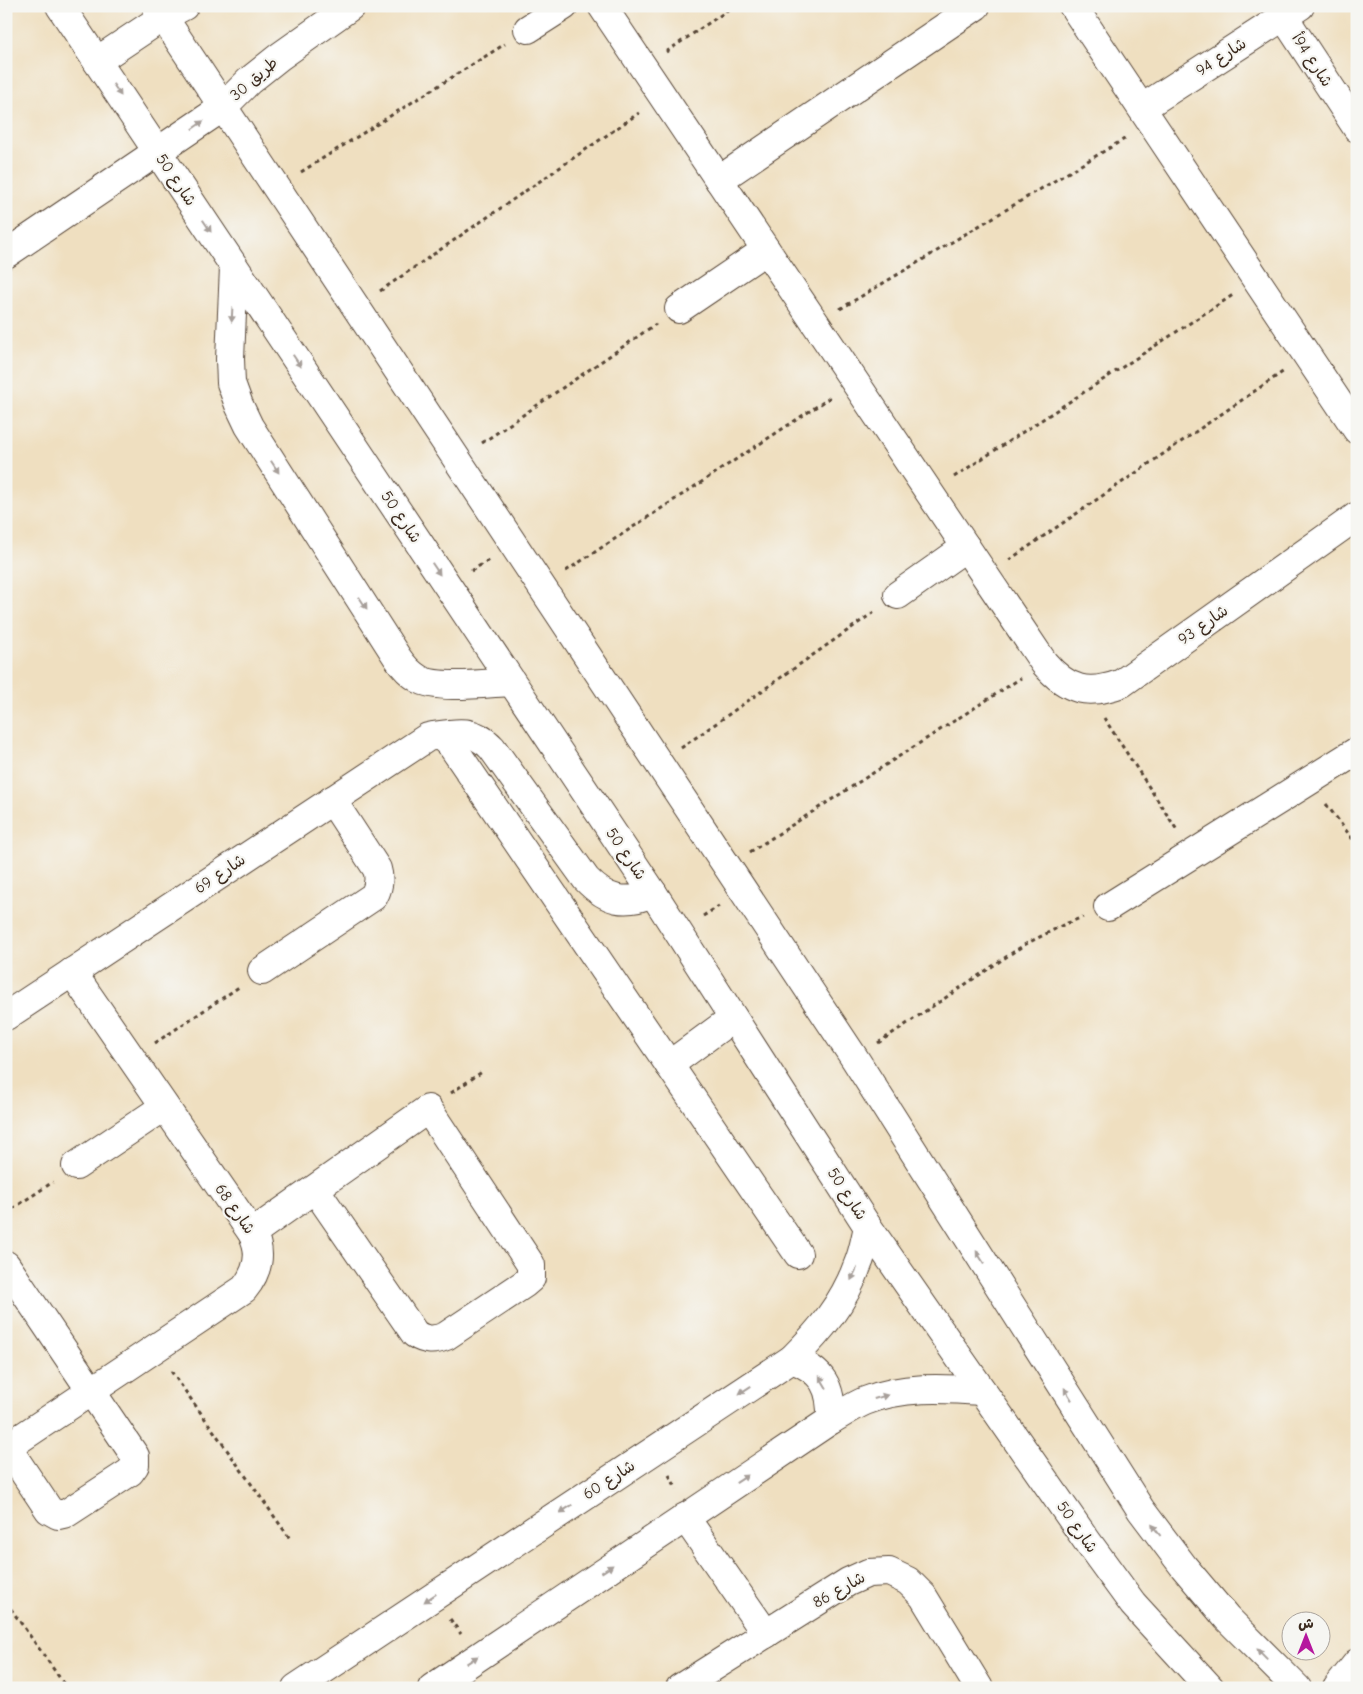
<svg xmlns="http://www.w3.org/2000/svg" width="1363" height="1694" font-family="'Comic Neue','Playpen Sans Arabic',sans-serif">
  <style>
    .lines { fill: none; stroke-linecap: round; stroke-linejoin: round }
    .minor-casing { stroke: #564536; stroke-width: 30 }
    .path { stroke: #564536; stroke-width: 3; stroke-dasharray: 4 4; stroke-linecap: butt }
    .minor { stroke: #fff; stroke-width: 28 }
    .oneway { fill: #a79f9a }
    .labels { text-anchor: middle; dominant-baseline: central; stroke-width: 4.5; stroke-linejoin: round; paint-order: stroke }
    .street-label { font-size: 16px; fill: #3b2a1e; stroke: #f6f6f2 }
  </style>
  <rect width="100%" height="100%" fill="#f6f6f2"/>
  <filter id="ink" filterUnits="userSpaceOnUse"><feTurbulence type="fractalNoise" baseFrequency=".02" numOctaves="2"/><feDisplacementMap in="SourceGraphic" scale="10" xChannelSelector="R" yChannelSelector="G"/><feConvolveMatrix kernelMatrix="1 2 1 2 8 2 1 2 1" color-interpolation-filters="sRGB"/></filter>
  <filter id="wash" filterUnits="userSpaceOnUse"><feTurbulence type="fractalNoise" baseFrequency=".0096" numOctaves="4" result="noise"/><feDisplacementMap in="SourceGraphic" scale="20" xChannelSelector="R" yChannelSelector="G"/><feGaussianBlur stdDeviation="1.12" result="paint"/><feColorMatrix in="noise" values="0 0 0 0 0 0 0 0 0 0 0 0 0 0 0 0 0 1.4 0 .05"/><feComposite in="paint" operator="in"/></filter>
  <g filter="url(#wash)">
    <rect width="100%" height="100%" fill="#efdfc0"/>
  </g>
  <g filter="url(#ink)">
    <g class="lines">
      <defs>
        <g id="minor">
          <path d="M60,6L653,893L868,1227L1087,1541L1133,1604L1210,1688"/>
          <path d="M156,6L855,1059L1141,1510L1184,1567L1227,1618L1297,1688"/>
          <path d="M602,6L1044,663C1068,691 1088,696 1122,683L1357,516"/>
          <path d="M1073,6L1357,430"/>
          <path d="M1284,17L1357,128"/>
          <path d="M528,29L564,6"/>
          <path d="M97,61L163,17L184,6"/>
          <path d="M1142,108L1300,6"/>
          <path d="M719,180L976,6"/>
          <path d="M6,254L222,108L249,81L279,57L351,6"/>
          <path d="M234,267L230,359L231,383L239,405L249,426L397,657C403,666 409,673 419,679C438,690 488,683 511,682"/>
          <path d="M679,309L766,250"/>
          <path d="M898,595L966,547"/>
          <path d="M435,736L442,737L452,746L798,1254"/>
          <path d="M1108,907L1357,751"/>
          <path d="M262,971L374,896C379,887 380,879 377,869L332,800"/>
          <path d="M6,1016L428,737C454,733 472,727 492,748L586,879C607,901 625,905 653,893"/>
          <path d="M669,1065L733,1018"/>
          <path d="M76,1166L164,1107"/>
          <path d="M252,1233L428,1109L531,1265V1278L524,1284L446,1336C434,1341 426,1341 415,1334L315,1189"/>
          <path d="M6,1265L135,1456V1465L130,1472L67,1513L58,1515L49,1510L7,1447"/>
          <path d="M792,1359C823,1371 832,1387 831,1420"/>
          <path d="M6,1448L244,1289C258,1272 263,1253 252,1233L72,972"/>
          <path d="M685,1517L766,1634"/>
          <path d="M296,1688L792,1359C821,1330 844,1303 858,1264C863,1253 865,1239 868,1227"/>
          <path d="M432,1688L831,1420C842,1414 853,1406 865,1401C902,1386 942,1388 982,1391"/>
          <path d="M680,1688L848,1582L868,1573L889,1572L908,1581L923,1596L979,1688"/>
          <path d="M1337,1688L1357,1663"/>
        </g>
      </defs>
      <use href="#minor" class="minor-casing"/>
      <g class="path">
        <path d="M666,52L734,6"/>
        <path d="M301,172L505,44"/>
        <path d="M380,291L639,113"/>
        <path d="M840,309L1126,138"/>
        <path d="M482,443L656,324"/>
        <path d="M954,477L1233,295"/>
        <path d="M1009,560L1284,371"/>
        <path d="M471,571L489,560"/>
        <path d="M566,571L831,397"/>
        <path d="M1104,718L1177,830"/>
        <path d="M681,748L874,612"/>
        <path d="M1326,804L1357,845"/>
        <path d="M750,852L1021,678"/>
        <path d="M703,916L719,906"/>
        <path d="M155,1043L239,987"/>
        <path d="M878,1043L1024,945L1065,924L1083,917"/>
        <path d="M451,1093L482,1072"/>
        <path d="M6,1213L53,1182"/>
        <path d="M171,1371L291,1540"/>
        <path d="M669,1475L677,1489"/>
        <path d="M6,1602L67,1688"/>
        <path d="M450,1619L461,1634"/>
      </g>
      <use href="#minor" class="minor"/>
    </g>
    <defs><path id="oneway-solid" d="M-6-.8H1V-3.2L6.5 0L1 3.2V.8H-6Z" transform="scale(1.25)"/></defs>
    <g class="oneway">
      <use href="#oneway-solid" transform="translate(117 90) rotate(56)"/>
      <use href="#oneway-solid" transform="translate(198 125) rotate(-35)"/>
      <use href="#oneway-solid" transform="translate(207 226) rotate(56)"/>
      <use href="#oneway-solid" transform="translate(232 315) rotate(93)"/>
      <use href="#oneway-solid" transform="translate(297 361) rotate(56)"/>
      <use href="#oneway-solid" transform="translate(275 467) rotate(57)"/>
      <use href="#oneway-solid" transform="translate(436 569) rotate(56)"/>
      <use href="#oneway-solid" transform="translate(363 603) rotate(57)"/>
      <use href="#oneway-solid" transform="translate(980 1257) rotate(-122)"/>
      <use href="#oneway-solid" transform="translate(854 1274) rotate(115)"/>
      <use href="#oneway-solid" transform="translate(823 1382) rotate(-121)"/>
      <use href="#oneway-solid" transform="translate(745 1390) rotate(146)"/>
      <use href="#oneway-solid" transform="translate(1068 1394) rotate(-122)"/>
      <use href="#oneway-solid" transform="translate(881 1397) rotate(-16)"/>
      <use href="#oneway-solid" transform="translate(742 1479) rotate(-34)"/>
      <use href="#oneway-solid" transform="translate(566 1509) rotate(147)"/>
      <use href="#oneway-solid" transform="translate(1156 1530) rotate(-127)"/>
      <use href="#oneway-solid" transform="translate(607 1569) rotate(-34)"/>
      <use href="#oneway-solid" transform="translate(430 1598) rotate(146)"/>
      <use href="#oneway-solid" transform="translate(1262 1654) rotate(-134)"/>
      <use href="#oneway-solid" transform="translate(472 1660) rotate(-34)"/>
    </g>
  </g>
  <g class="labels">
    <g class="street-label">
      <text transform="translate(1221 57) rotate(-33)">شارع 94</text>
      <text transform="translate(1312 60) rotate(57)">شارع 94أ</text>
      <text transform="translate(254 79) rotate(-41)">طريق 30</text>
      <text transform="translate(176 180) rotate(56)">شارع 50</text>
      <text transform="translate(401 517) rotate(56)">شارع 50</text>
      <text transform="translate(1203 625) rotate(-35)">شارع 93</text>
      <text transform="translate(626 854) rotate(56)">شارع 50</text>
      <text transform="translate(220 874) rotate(-34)">شارع 69</text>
      <text transform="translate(847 1194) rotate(57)">شارع 50</text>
      <text transform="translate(235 1209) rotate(55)">شارع 68</text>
      <text transform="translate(609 1480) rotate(-33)">شارع 60</text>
      <text transform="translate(1077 1527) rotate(55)">شارع 50</text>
      <text transform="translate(839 1590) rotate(-29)">شارع 86</text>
    </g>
  </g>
  <rect width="1363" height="1694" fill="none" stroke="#f6f6f2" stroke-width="25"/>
  <g transform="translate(1306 1636)"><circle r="24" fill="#f6f6f2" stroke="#aba49d"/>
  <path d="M0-4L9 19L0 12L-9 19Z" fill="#b5179e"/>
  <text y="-8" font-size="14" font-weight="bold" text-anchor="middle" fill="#3b2a1e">ش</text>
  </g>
</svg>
